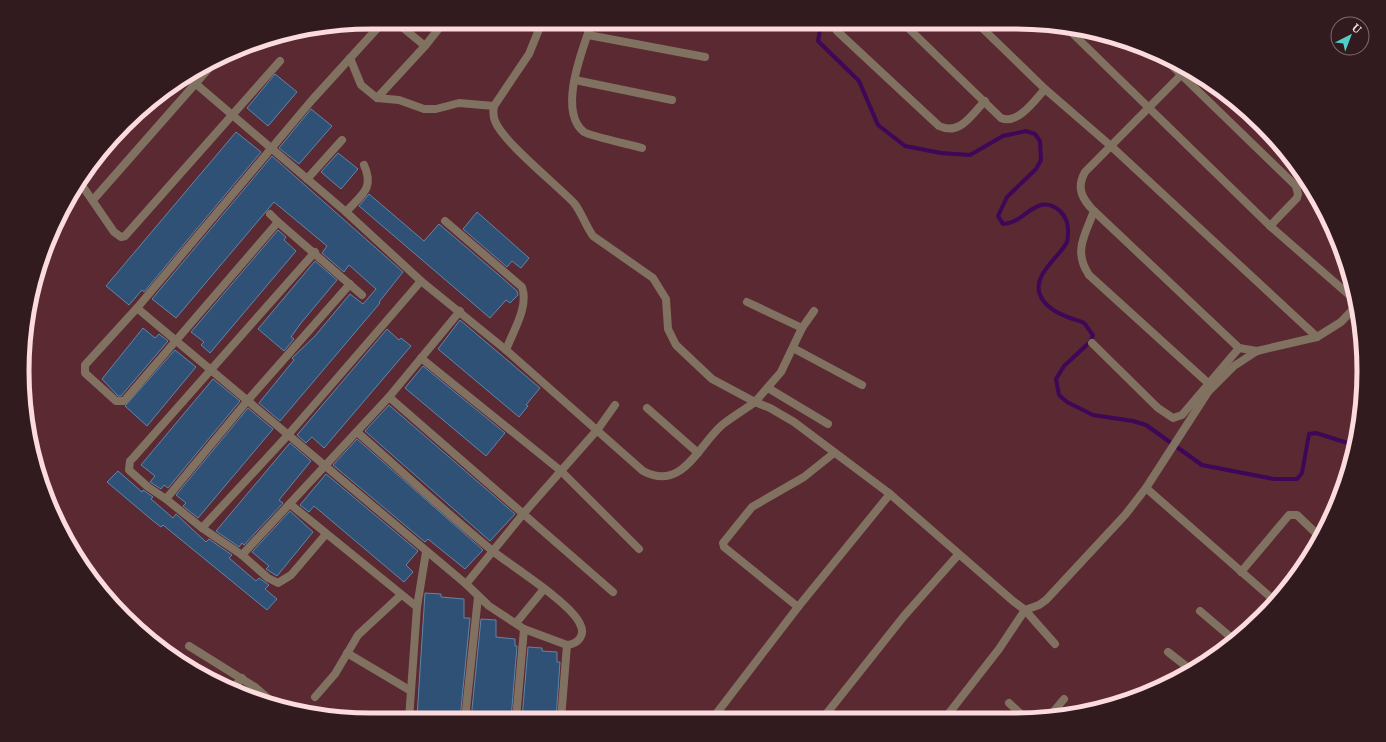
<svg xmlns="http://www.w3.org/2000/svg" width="1386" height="742" font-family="'Noto Serif',serif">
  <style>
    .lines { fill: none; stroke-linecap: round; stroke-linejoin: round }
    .stream { stroke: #3e0758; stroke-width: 4 }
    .building { fill: #2f5175; stroke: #6185ac }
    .street { stroke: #817160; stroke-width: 8 }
    .rim { fill: none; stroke: #fbdbde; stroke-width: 5 }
  </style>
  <rect width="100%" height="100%" fill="#5a2931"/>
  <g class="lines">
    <path class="stream" d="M826,23L820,30L818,41L859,81L878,125L905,146L941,153L970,155L1003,136L1026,131L1035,134L1040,141L1041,160L1036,169L1007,197L998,216L1003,224C1025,224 1036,191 1060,211C1065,216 1068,222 1068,230C1068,234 1068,239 1067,242C1059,258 1030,276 1041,297C1047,309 1061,315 1073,319C1076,320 1081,321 1084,323C1087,326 1090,332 1093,335L1091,341L1064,366L1056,379L1059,395L1067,402L1093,415L1133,421L1146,425L1202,465L1274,479H1297L1302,473L1309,434L1316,433L1354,445"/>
  </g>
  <g class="building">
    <path d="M275,74L297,92L268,126L247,108Z"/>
    <path d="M311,109L332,126L299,164L279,148Z"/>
    <path d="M236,132L261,152L144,292L142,290L129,305L106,286Z"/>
    <path d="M338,153L358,169L341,189L321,172Z"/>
    <path d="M272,156L403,272L379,302L380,303L280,421L259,403L294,360L292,358L315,336L350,294L363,304L376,289L349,265L344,272L322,253L327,246L274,202L176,318L152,299Z"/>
    <path d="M369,194L424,241L439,224L500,276L517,291L518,295L510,303L506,300L490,318L359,206Z"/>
    <path d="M477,212L529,258L521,268L512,261L507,267L463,229Z"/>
    <path d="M278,230L286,237L284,240L296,251L210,353L201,345L204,342L191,332Z"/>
    <path d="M315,261L337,280L301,323L291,337L294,339L284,351L258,329Z"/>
    <path d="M460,320L540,388L526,405L528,406L519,417L438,349Z"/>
    <path d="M143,328L155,338L159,334L168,341L121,396H118L102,379Z"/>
    <path d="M387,329L399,340L401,338L411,346L324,448L312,437L306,443L297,435Z"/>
    <path d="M175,350L196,367L147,426L125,406Z"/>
    <path d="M423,366L505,433L486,456L405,388Z"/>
    <path d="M213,379L240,401L168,488L164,485L161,489L150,482L155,476L141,465Z"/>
    <path d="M389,405L515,514L490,541L365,431Z"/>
    <path d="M248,408L273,429L198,518L183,506L186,503L176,495Z"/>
    <path d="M357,439L483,550L465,569L428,539L425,542L333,465Z"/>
    <path d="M290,443L311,461L279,500L283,503L244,545L242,543L239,547L216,531Z"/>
    <path d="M118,471L142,492L143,490L153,497L151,499L173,518L176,514L206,542L209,539L232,555L229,558L256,581L259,578L269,585L265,589L277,599L267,610L163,525L161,527L152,520L107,482Z"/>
    <path d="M326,474L418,551L406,565L413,572L404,582L314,506L309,512L300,505Z"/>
    <path d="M290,511L313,532L277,576L266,569L269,566L252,552Z"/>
    <path d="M425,593L441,594V597L464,599V618H470L460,719L417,717Z"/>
    <path d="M481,619L496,620V637L515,639V646H517L511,719H471Z"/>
    <path d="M528,647L542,648V651L557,652V662H560L556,719H522Z"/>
  </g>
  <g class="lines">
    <g class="street">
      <path d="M396,22L425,46"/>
      <path d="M542,22L529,54L494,106C493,111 493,116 495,121C503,142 556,184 574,203C582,213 585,225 593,236L653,278L666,299L668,329L676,345L712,379L755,402L781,372L802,328L747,302"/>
      <path d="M592,22C583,48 557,111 584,132C590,136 632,145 642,148"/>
      <path d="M903,23L1001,118C1018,125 1035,100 1045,89"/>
      <path d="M977,23L1045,89L1112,147L1317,337"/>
      <path d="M1067,28L1270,226L1355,300"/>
      <path d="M837,31L939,126C960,136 971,115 985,101"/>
      <path d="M588,35L705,57"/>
      <path d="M350,58L361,85L377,98L399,100L424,109H436L459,103L494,106"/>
      <path d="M1165,59L1296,186L1298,194L1297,198L1270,226"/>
      <path d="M1188,68L1085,172C1076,188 1082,199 1094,211L1239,348L1257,351"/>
      <path d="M189,78L346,212L421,281L506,350L643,471C682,492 698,446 722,425C732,417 744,410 755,402L770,408L794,422L890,494"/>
      <path d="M575,80L672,100"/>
      <path d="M377,98L425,46L444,22"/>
      <path d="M307,179L342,140"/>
      <path d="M79,181L114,232L121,237L125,236L280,61"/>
      <path d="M93,200L210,67"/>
      <path d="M1094,211C1085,235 1073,251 1089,275L1208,383"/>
      <path d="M346,212C361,195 375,189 364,165"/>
      <path d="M270,214L278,222"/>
      <path d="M445,221L522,287C529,307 513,331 506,350"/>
      <path d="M315,252L133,458L130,461L129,470L148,487L166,499L202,528L242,555L268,578L278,583L291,575L326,534"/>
      <path d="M362,295L278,222L124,401H116L85,373V365L137,308L312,100L383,22"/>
      <path d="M137,308L466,584L489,606L524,629L567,645C578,644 586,635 580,624C572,604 513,567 494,552C447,514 403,472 357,432"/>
      <path d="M802,328L814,311"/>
      <path d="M1092,343L1158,408L1173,418L1182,415L1239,348"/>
      <path d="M793,348L862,385"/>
      <path d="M421,358L561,471L639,549"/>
      <path d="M768,388L828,424"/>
      <path d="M389,397L613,592"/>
      <path d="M647,408L698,453"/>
      <path d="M1146,488L1276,602"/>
      <path d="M166,499L248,400L350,284"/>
      <path d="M290,504L417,607"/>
      <path d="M202,528L288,435L421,281"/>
      <path d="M242,555L389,397L460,311"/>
      <path d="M1241,572L1289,515H1297L1321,538"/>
      <path d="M466,584L523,514L598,429L615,405"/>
      <path d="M798,607L724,547L723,543L752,507L804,477L834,453"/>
      <path d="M1200,611L1234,640"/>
      <path d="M516,623L544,589"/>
      <path d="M189,646L255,687L278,707"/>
      <path d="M1168,652L1191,670"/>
      <path d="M347,653L411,691"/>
      <path d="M233,688L242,678"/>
      <path d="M315,697L335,674L358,635L400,596"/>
      <path d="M1009,703L1024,717"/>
      <path d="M946,717L999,649L1025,610L1055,644"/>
      <path d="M1049,717L1064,699"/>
      <path d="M713,718L798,607L890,494L1013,601L1025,610L1039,605L1046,600L1125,515L1146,488L1208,392L1234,366L1257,351L1317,337L1341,322L1356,306"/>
      <path d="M823,718L904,616L958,555"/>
      <path d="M409,719L417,607L426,552"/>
      <path d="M465,719L478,597"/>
      <path d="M516,719L524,629"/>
      <path d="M561,719L567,645"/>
    </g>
  </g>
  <path d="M0 0H1386V742H0ZM371 29H1015A342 342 0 0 1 1357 371V371A342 342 0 0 1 1015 713H371A342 342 0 0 1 29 371V371A342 342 0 0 1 371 29Z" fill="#311b1e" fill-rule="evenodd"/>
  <path class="rim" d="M371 29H1015A342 342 0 0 1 1357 371V371A342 342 0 0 1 1015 713H371A342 342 0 0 1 29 371V371A342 342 0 0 1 371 29Z"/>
  <g transform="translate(1350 36) rotate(42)"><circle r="19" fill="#311b1e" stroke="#82686b"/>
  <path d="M0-3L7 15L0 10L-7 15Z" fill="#54cdc8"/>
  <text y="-6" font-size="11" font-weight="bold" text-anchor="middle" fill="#fbdbde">U</text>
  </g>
</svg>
